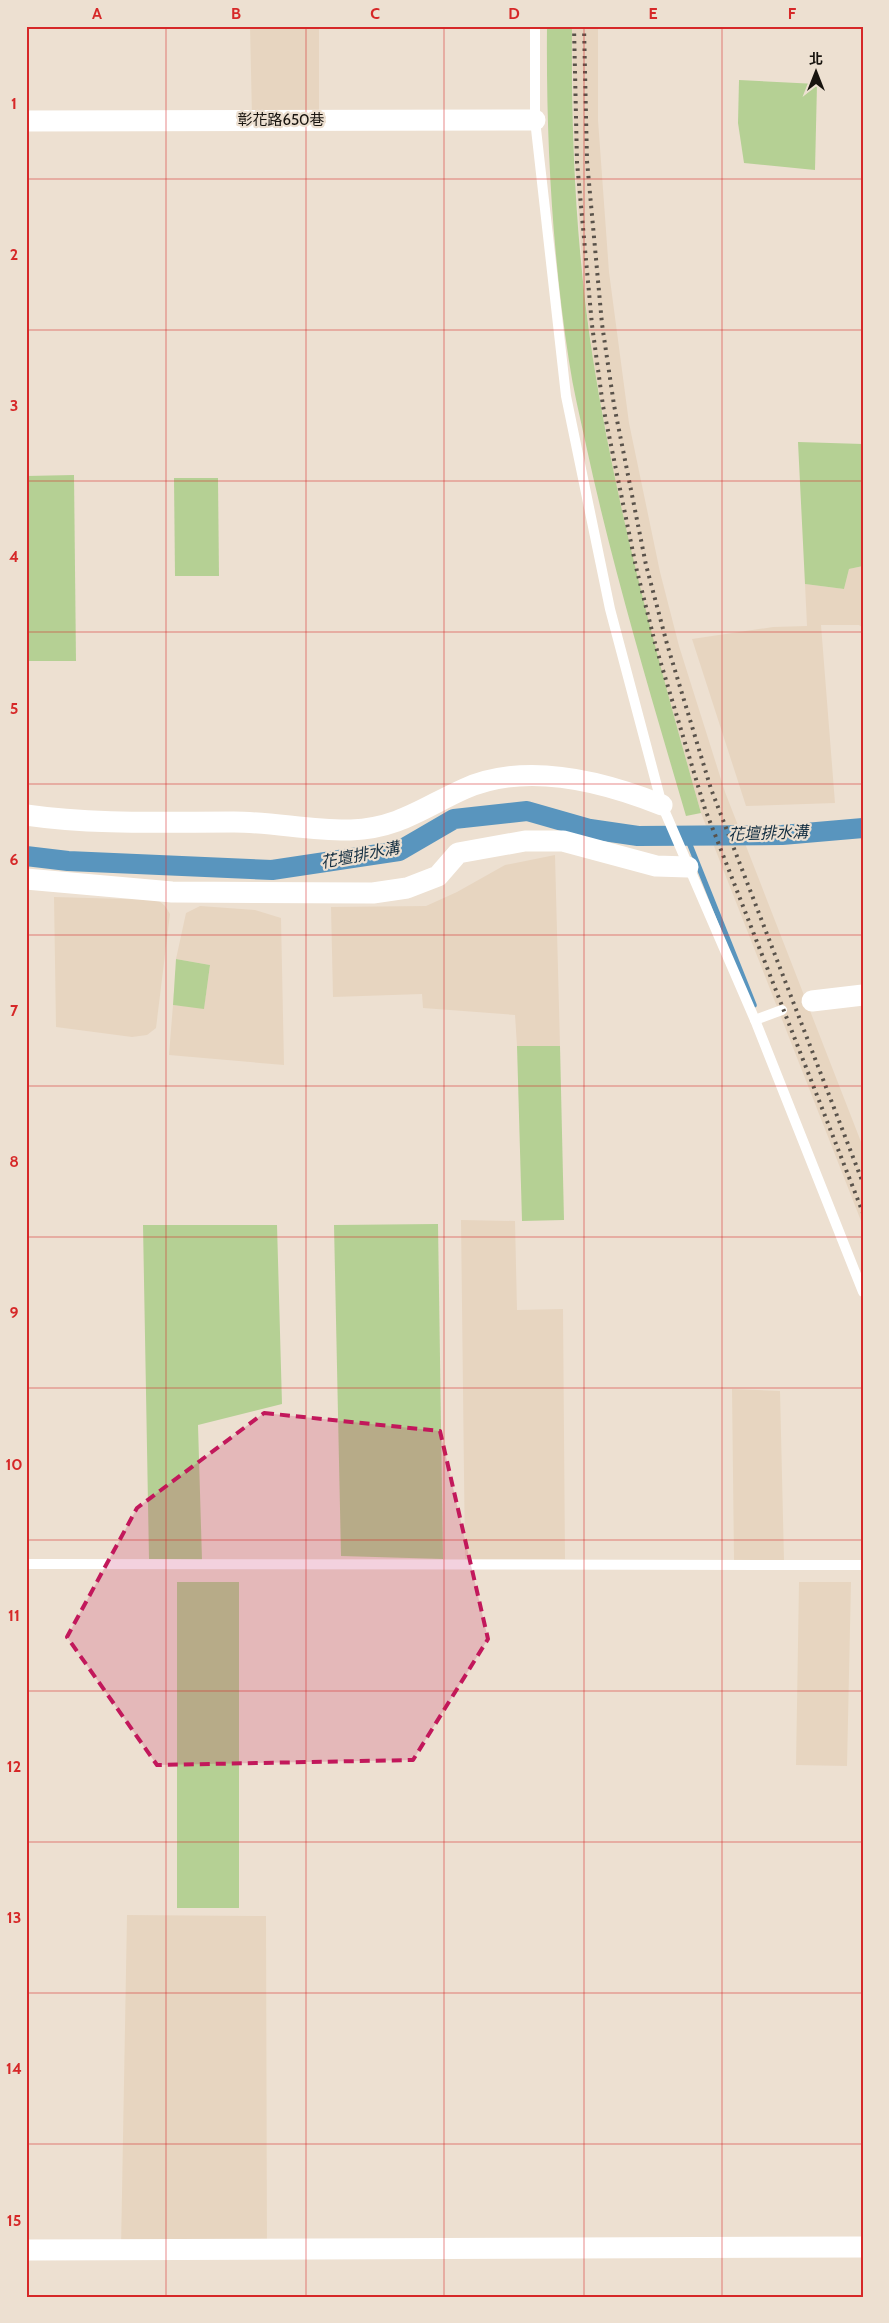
<svg xmlns="http://www.w3.org/2000/svg" width="889" height="2323" font-family="Cabin,'Noto Sans TC',sans-serif">
  <style>
    .built { fill: #e7d5c0 }
    .green { fill: #b5d094 }
    .lines { fill: none; stroke-linecap: round; stroke-linejoin: round }
    .stream { stroke: #5995be; stroke-width: 5.5 }
    .canal { stroke: #5995be; stroke-width: 20 }
    .lane { stroke: #fff; stroke-width: 10 }
    .street { stroke: #fff; stroke-width: 21 }
    .rail { stroke: #59524a; stroke-width: 4; stroke-dasharray: 2.5 5; stroke-linecap: butt }
    .marked { fill: #c2185b; fill-opacity: 0.2; stroke: #c2185b; stroke-width: 4; stroke-dasharray: 10 6; stroke-linejoin: round }
    .grid { fill: none; stroke: #d62828; stroke-width: 1; stroke-opacity: 0.55 }
    .labels { text-anchor: middle; dominant-baseline: central; stroke-width: 4.5; stroke-linejoin: round; paint-order: stroke }
    .street-label { font-size: 15px; fill: #18140f; stroke: #ede0d1 }
    .water-label { font-size: 16px; font-style: italic; fill: #142f42; stroke: #ede0d1 }
    .neatline { fill: none; stroke: #d62828; stroke-width: 2 }
    .grid-label { font-size: 16px; text-anchor: middle; font-weight: bold; fill: #d62828 }
  </style>
  <rect width="100%" height="100%" fill="#ede0d1"/>
  <g class="built">
    <path d="M250,26H319V117H252Z"/>
    <path d="M572,26H598V120L609,272L629,423L660,572L679,646L725,792L863,1147V1226L701,813L644,608L614,475L593,359L584,289L574,147Z"/>
    <path d="M863,566V628L859,625H821L835,803L746,806L692,639L773,627L807,626L805,584L844,589L849,569Z"/>
    <path d="M555,855L560,1046H517L515,1015L423,1008L422,994L333,997L331,907L426,906L457,892L505,865Z"/>
    <path d="M54,897L158,900L165,906L170,914L156,1028L147,1035L132,1037L56,1027Z"/>
    <path d="M200,906L255,910L281,918L284,1065L169,1055L173,1005L204,1008L210,965L176,959L186,913Z"/>
    <path d="M461,1220L515,1221L517,1310L563,1309L565,1559H465Z"/>
    <path d="M732,1389L780,1391L784,1560H734Z"/>
    <path d="M799,1582H851L847,1766L796,1765Z"/>
    <path d="M127,1915L266,1916L267,2249H121Z"/>
  </g>
  <g class="green">
    <path d="M547,26H572C571,137 576,249 593,359C617,513 659,663 701,813L686,816C650,693 613,570 586,445C580,417 573,389 569,361C552,251 546,138 547,26Z"/>
    <path d="M739,80L817,84L815,170L744,163L738,123Z"/>
    <path d="M798,442L863,444V566L849,569L844,589L805,584Z"/>
    <path d="M74,475L76,661H26V476Z"/>
    <path d="M174,478H218L219,576H175Z"/>
    <path d="M176,959L210,965L204,1009L173,1005Z"/>
    <path d="M517,1046H560L564,1220L522,1221Z"/>
    <path d="M438,1224L443,1559L341,1556L334,1225Z"/>
    <path d="M143,1225H277L282,1404L198,1425L202,1560L149,1559Z"/>
    <rect x="177" y="1582" width="62" height="326"/>
  </g>
  <g class="lines">
    <path class="stream" d="M686,835L754,1005"/>
    <path class="canal" d="M26,856L68,861L272,870L399,851L454,819L527,811L590,829L638,836L782,835L863,828"/>
    <g class="lane">
      <path d="M535,26V120L566,396L610,609L662,805L755,1020L863,1292"/>
      <path d="M755,1020L782,1010"/>
      <path d="M26,1564L863,1565"/>
    </g>
    <g class="street">
      <path d="M26,121L535,120"/>
      <path d="M26,815C95,825 165,822 234,822C273,822 312,831 351,830C399,828 424,807 464,789C526,761 602,781 662,805"/>
      <path d="M26,879L172,892L373,893L407,888L438,876L458,853L525,841H563L656,866L688,867"/>
      <path d="M812,1001L863,995"/>
      <path d="M26,2250L863,2247"/>
    </g>
    <g class="rail">
      <path d="M574,26L577,162L592,325L603,406L636,567L656,647L705,809L863,1213"/>
      <path d="M584,26L587,161L602,324L614,405L646,565L667,644L711,789L863,1183"/>
    </g>
  </g>
  <path class="marked" d="M264,1413L440,1431L488,1639L413,1760L157,1765L67,1637L137,1508Z"/>
  <path class="grid" d="M166,26V2297M306,26V2297M444,26V2297M584,26V2297M722,26V2297M26,179H863M26,330H863M26,481H863M26,632H863M26,784H863M26,935H863M26,1086H863M26,1237H863M26,1388H863M26,1540H863M26,1691H863M26,1842H863M26,1993H863M26,2144H863"/>
  <g class="labels">
    <g class="street-label">
      <text x="281" y="120">彰花路650巷</text>
    </g>
    <g class="water-label">
      <text transform="translate(768 833) rotate(-2)">花壇排水溝</text>
      <text transform="translate(360 855) rotate(-11)">花壇排水溝</text>
    </g>
  </g>
  <rect width="889" height="2323" fill="none" stroke="#ede0d1" stroke-width="55"/>
  <g transform="translate(816 72)" stroke="#ede0d1" stroke-width="4" paint-order="stroke">
  <path d="M0-4L9 19L0 12L-9 19Z" fill="#18140f"/>
  <text y="-8" font-size="14" font-weight="bold" text-anchor="middle" fill="#18140f">北</text>
  </g>
  <rect x="28" y="28" width="834" height="2268" class="neatline"/>
  <g class="grid-label">
    <text x="97" y="19">A</text>
    <text x="236" y="19">B</text>
    <text x="375" y="19">C</text>
    <text x="514" y="19">D</text>
    <text x="653" y="19">E</text>
    <text x="792" y="19">F</text>
    <text x="14" y="109">1</text>
    <text x="14" y="260">2</text>
    <text x="14" y="411">3</text>
    <text x="14" y="562">4</text>
    <text x="14" y="714">5</text>
    <text x="14" y="865">6</text>
    <text x="14" y="1016">7</text>
    <text x="14" y="1167">8</text>
    <text x="14" y="1318">9</text>
    <text x="14" y="1470">10</text>
    <text x="14" y="1621">11</text>
    <text x="14" y="1772">12</text>
    <text x="14" y="1923">13</text>
    <text x="14" y="2074">14</text>
    <text x="14" y="2226">15</text>
  </g>
</svg>
